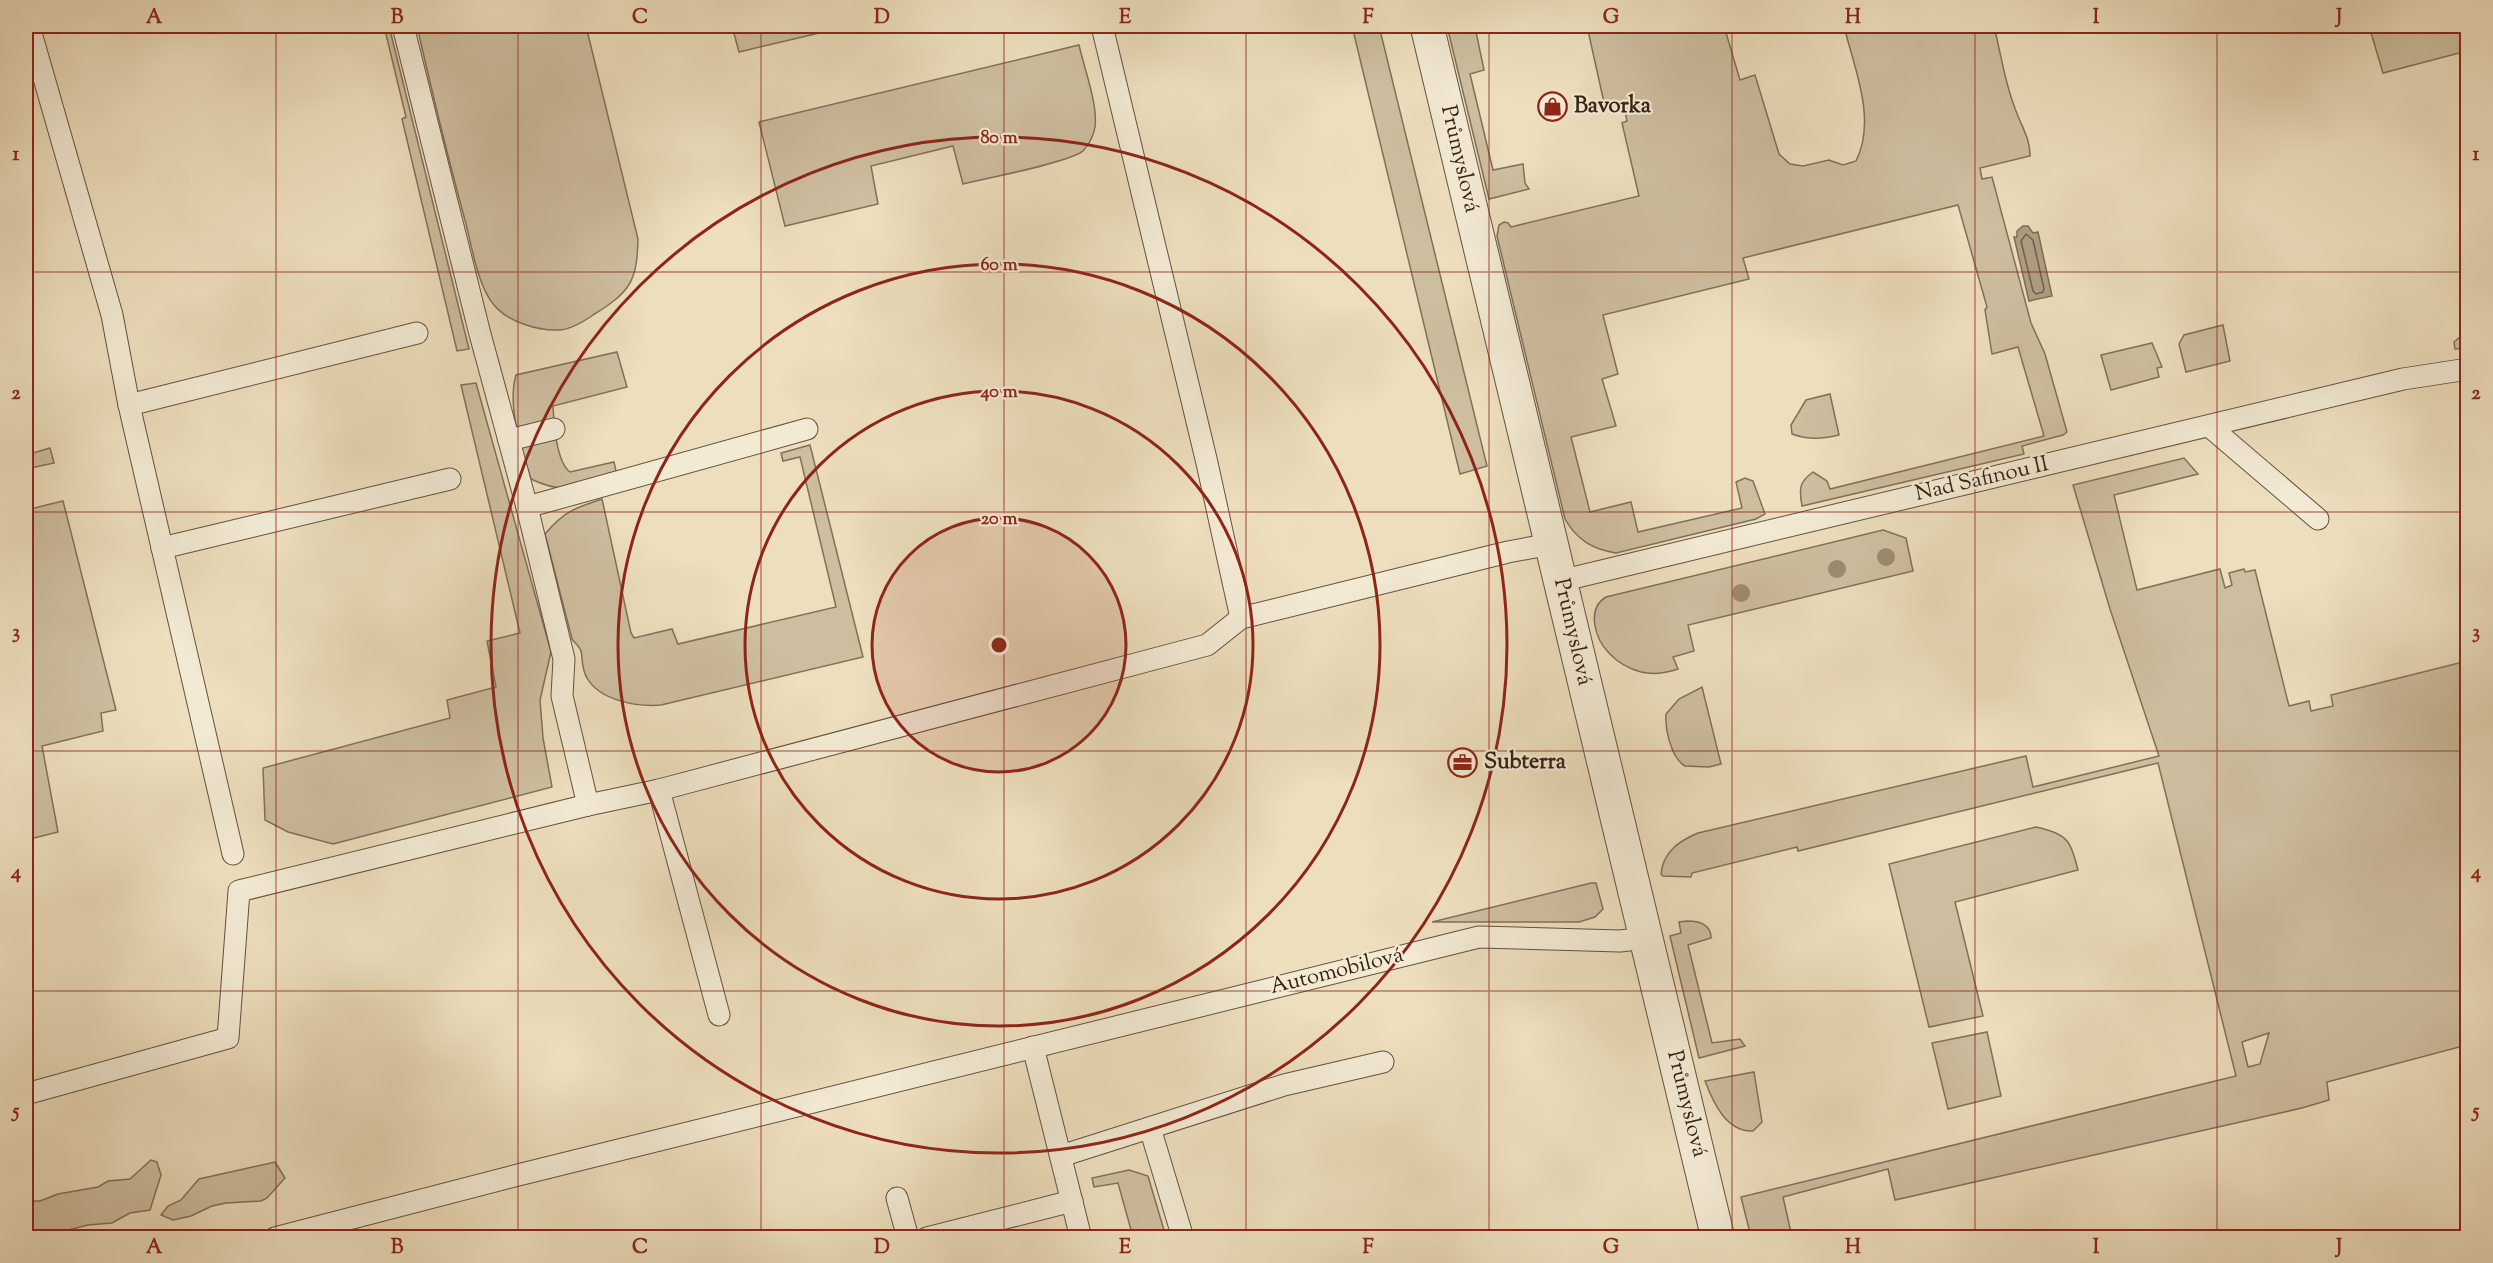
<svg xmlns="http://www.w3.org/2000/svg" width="2493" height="1263" font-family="'Sorts Mill Goudy',serif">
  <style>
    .green { fill: #cebea0; stroke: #82705a; stroke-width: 1.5; fill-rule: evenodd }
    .water { fill: #af9e84; stroke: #7f6c57; stroke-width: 1.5 }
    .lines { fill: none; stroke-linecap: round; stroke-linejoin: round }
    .shore { stroke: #72604c; stroke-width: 1.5 }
    .service-casing { stroke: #64513e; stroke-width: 23 }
    .minor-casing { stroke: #64513e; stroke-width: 35 }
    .service { stroke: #f3ead4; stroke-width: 21 }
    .minor { stroke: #f3ead4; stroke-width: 33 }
    .tree { fill: #9d8c73 }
    .grid { fill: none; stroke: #8f2418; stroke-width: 1.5; stroke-opacity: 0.55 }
    .ring { fill: none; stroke: #8f2418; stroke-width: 3 }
    .labels { text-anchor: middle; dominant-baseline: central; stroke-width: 4.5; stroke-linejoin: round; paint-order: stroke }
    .poi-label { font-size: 22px; font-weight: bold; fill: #362214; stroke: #f3ead4; text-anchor: start }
    .street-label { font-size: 22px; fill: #362214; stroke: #f3ead4 }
    .centre { fill: #8f2418; stroke: #f3ead4; stroke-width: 3 }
    .ring-label { font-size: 18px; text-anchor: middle; font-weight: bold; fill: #8f2418; stroke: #f3ead4; stroke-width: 4.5; stroke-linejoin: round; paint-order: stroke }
    .neatline { fill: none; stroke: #8f2418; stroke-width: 2 }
    .grid-label { font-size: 20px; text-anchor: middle; font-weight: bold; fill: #8f2418 }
  </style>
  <rect width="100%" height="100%" fill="#eddebd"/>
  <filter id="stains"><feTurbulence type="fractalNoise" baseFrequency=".00333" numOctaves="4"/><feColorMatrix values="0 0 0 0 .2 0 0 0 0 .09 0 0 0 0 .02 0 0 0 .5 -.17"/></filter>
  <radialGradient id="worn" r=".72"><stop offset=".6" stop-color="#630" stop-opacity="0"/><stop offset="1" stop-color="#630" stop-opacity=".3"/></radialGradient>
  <g class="green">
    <path d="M384,26H389L469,349L457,351L402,119L406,117Z"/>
    <path d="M417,26H586L638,239C637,282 630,292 593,315C583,322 572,329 560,330C538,331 508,322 494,305C478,287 472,247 466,224C448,158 432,92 417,26Z"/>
    <path d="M732,26H849L739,52Z"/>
    <path d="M1352,26H1379L1487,466L1460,474Z"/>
    <path d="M1447,26L1475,27L1484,70L1470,74L1493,170L1523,164L1525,183L1529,189L1489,199Z"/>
    <path d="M1587,26H1724L1740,80L1755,75L1779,154L1790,164L1803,166L1829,160L1843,165L1856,161C1877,119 1854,68 1844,26H1994C2001,55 2006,88 2018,116C2024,131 2030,140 2030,156L1980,168L1982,179L1992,177L2031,323L2045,354L2067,432L2063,435L2022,446L2024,454L1802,506C1799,489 1799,482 1813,472L1827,481L1830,489L2044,436L2018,347L1992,354L1985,310L1987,307L1958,205L1743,258L1749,279L1603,315L1618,374L1602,379L1616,426L1571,437L1590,512L1631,502L1638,532L1742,508L1736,482L1745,478L1753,481L1765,514L1756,519L1616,553C1592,549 1577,540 1565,519L1497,236L1499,225L1504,222L1508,223L1511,227L1639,196L1622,123L1627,121L1623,102L1605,107Z"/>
    <path d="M2369,26H2467V51L2383,73Z"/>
    <path d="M1079,45C1084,68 1098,104 1095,127C1094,135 1089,145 1083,151C1071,162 983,179 963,184L953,146L871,166L878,204L785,226L759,122Z"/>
    <path d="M2223,325L2230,361L2186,372L2179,344L2184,335Z"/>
    <path d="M2467,335V348L2455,349L2454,342L2459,338Z"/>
    <path d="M2152,343L2162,367L2157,368L2159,377L2111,390L2101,355Z"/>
    <path d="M617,352L627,387L553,406C554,424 556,461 570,472L614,462L617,476C582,486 566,496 531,479C521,449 507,406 516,375Z"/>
    <path d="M476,383L551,652L540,700L543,738L552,787L333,844L288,832L265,820L263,768L450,718L447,700L496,687L487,641L520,633L461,385Z"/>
    <path d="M1830,394L1839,435C1821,439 1809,440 1792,434L1791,425L1806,400Z"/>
    <path d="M810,445L863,657L661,705C638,707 600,701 587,678C581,668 583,659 581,651C580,647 574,642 572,639L545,534C564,511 575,508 602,499L631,633L634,638L672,629L678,644L836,607L800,457L783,461L781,453Z"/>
    <path d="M50,448L54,463L26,469V455Z"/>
    <path d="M2184,458L2198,474L2114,495L2137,590L2220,569L2225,588L2232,585L2229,573L2244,569L2245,572L2255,570L2289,706L2309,701L2311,711L2333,706L2331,695L2467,661V1045L2327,1082L2329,1100L2302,1108L1895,1200L1888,1169L1783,1197L1792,1237H1751L1741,1197L2236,1076L2158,763L1798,851L1797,847L1692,873L1691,877L1663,876L1661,874C1663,852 1679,841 1698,833L2026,756L2033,787L2159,756L2110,609L2073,485ZM2269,1033L2260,1064L2248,1067L2242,1042Z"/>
    <path d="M63,501L116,710L101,713L103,731L42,746L58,832L26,840V510Z"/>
    <path d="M1883,530L1906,538L1913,571L1688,625L1694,651L1673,657L1678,669C1666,673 1653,675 1641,672C1630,669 1617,662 1609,653C1595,639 1586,609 1606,597Z"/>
    <path d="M1702,687L1721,764L1709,767L1685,766C1671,758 1665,729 1666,714L1679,699Z"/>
    <path d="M2036,827C2068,834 2070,840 2078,870L1955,902L1983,1016L1929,1027L1889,864Z"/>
    <path d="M1591,883H1596L1603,909L1595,917L1579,922H1432Z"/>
    <path d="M1687,921C1699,921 1711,924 1711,938L1688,945L1712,1043L1740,1039L1745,1046L1699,1058L1670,936L1681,933L1679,922Z"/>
    <path d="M1987,1032L2001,1096L1948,1109L1932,1043Z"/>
    <path d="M1754,1072L1762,1122L1753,1131C1726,1132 1713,1102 1705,1081Z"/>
    <path d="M151,1160L157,1162L161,1175L150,1210L130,1213L112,1223L88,1225L41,1237H26V1198L28,1201H40L58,1194L98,1187L108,1181L130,1179Z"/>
    <path d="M275,1162L285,1178L267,1198L261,1201L226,1203L212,1206L191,1216L173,1220L161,1215L168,1206L181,1200L199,1179Z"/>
    <path d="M1129,1170L1148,1176L1166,1237H1133L1118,1183L1094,1187L1092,1178Z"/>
  </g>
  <path class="water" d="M2023,226H2028L2033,233L2038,232L2052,296L2029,301L2014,237H2017V231Z"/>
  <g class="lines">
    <path class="shore" d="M2026,234L2033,240L2044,289L2043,292L2036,294L2033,291L2021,241Z"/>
    <defs>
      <g id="service">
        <path d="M29,26L112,315L129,405L233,854"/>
        <path d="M403,26L480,334L527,507L564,659L562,696L588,805"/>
        <path d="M1102,26L1207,463L1241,618L1508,552L1551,544"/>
        <path d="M129,405L417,333"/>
        <path d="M2209,426L2318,519"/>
        <path d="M509,440L554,429"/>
        <path d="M527,507L807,429"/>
        <path d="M162,548L450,479"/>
        <path d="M1560,581L2403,379L2468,369"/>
        <path d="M659,790L719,1015"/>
        <path d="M1033,1047L1081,1238"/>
        <path d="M26,1094L228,1038L239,891L588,805L659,790L1207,645L1241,618"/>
        <path d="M1150,1128L1183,1238"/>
        <path d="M1061,1156L1284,1085L1383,1062"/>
        <path d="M897,1198L908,1238"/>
        <path d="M275,1238L518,1175L1479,937L1620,941L1646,938"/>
        <path d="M927,1238L1072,1201"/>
      </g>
      <path id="minor" d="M1427,26L1718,1238"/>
    </defs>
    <use href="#service" class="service-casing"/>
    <use href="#minor" class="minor-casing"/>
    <use href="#service" class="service"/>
    <use href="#minor" class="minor"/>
  </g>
  <g class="tree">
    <circle cx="1886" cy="557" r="9"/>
    <circle cx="1837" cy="569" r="9"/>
    <circle cx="1741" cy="593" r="9"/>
  </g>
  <path class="grid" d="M276,26V1238M518,26V1238M761,26V1238M1004,26V1238M1246,26V1238M1489,26V1238M1732,26V1238M1975,26V1238M2217,26V1238M26,272H2468M26,512H2468M26,751H2468M26,991H2468"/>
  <circle cx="999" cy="645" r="127" fill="#8f2418" fill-opacity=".12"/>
  <g class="ring">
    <circle cx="999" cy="645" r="127"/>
    <circle cx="999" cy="645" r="254"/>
    <circle cx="999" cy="645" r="381"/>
    <circle cx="999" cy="645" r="508"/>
  </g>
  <defs>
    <symbol id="shop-ring" viewBox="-11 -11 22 22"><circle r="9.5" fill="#f3ead4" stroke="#8f2418" stroke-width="1.5"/><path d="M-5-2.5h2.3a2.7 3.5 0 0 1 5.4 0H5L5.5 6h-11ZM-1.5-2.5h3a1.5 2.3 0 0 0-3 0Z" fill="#8f2418"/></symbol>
    <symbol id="office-ring" viewBox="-11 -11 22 22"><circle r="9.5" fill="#f3ead4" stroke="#8f2418" stroke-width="1.5"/><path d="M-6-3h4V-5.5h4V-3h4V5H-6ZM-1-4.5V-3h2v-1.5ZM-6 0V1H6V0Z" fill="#8f2418"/></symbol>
  </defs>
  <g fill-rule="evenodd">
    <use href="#shop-ring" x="1536" y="90" width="33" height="33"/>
    <use href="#office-ring" x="1446" y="746" width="33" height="33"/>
  </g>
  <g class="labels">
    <g class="poi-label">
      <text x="1574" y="107">Bavorka</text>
      <text x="1484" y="763">Subterra</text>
    </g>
    <g class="street-label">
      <text transform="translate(1459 159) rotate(77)">Průmyslová</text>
      <text transform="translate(1982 480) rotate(-13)">Nad Safinou II</text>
      <text transform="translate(1572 632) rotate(77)">Průmyslová</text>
      <text transform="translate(1337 972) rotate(-14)">Automobilová</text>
      <text transform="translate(1686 1104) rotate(76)">Průmyslová</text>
    </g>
  </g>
  <circle cx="999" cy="645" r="9" class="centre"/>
  <g class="ring-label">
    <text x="999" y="143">80 m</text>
    <text x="999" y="270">60 m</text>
    <text x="999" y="397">40 m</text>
    <text x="999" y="524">20 m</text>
  </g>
  <rect width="2493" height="1263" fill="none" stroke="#eddebd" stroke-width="66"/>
  <rect x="33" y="33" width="2427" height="1197" class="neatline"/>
  <g class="grid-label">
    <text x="154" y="23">A</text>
    <text x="397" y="23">B</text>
    <text x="640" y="23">C</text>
    <text x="882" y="23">D</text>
    <text x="1125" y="23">E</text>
    <text x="1368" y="23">F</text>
    <text x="1611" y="23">G</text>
    <text x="1853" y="23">H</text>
    <text x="2096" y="23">I</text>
    <text x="2339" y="23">J</text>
    <text x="16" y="160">1</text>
    <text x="2476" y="160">1</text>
    <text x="16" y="399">2</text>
    <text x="2476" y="399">2</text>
    <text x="16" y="638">3</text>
    <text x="2476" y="638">3</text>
    <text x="16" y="878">4</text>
    <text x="2476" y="878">4</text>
    <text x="16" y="1117">5</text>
    <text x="2476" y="1117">5</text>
    <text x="154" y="1253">A</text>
    <text x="397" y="1253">B</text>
    <text x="640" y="1253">C</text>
    <text x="882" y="1253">D</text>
    <text x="1125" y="1253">E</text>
    <text x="1368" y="1253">F</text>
    <text x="1611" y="1253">G</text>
    <text x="1853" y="1253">H</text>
    <text x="2096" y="1253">I</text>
    <text x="2339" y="1253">J</text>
  </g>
  <rect width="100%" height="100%" filter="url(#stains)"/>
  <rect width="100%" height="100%" fill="url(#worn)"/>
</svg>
